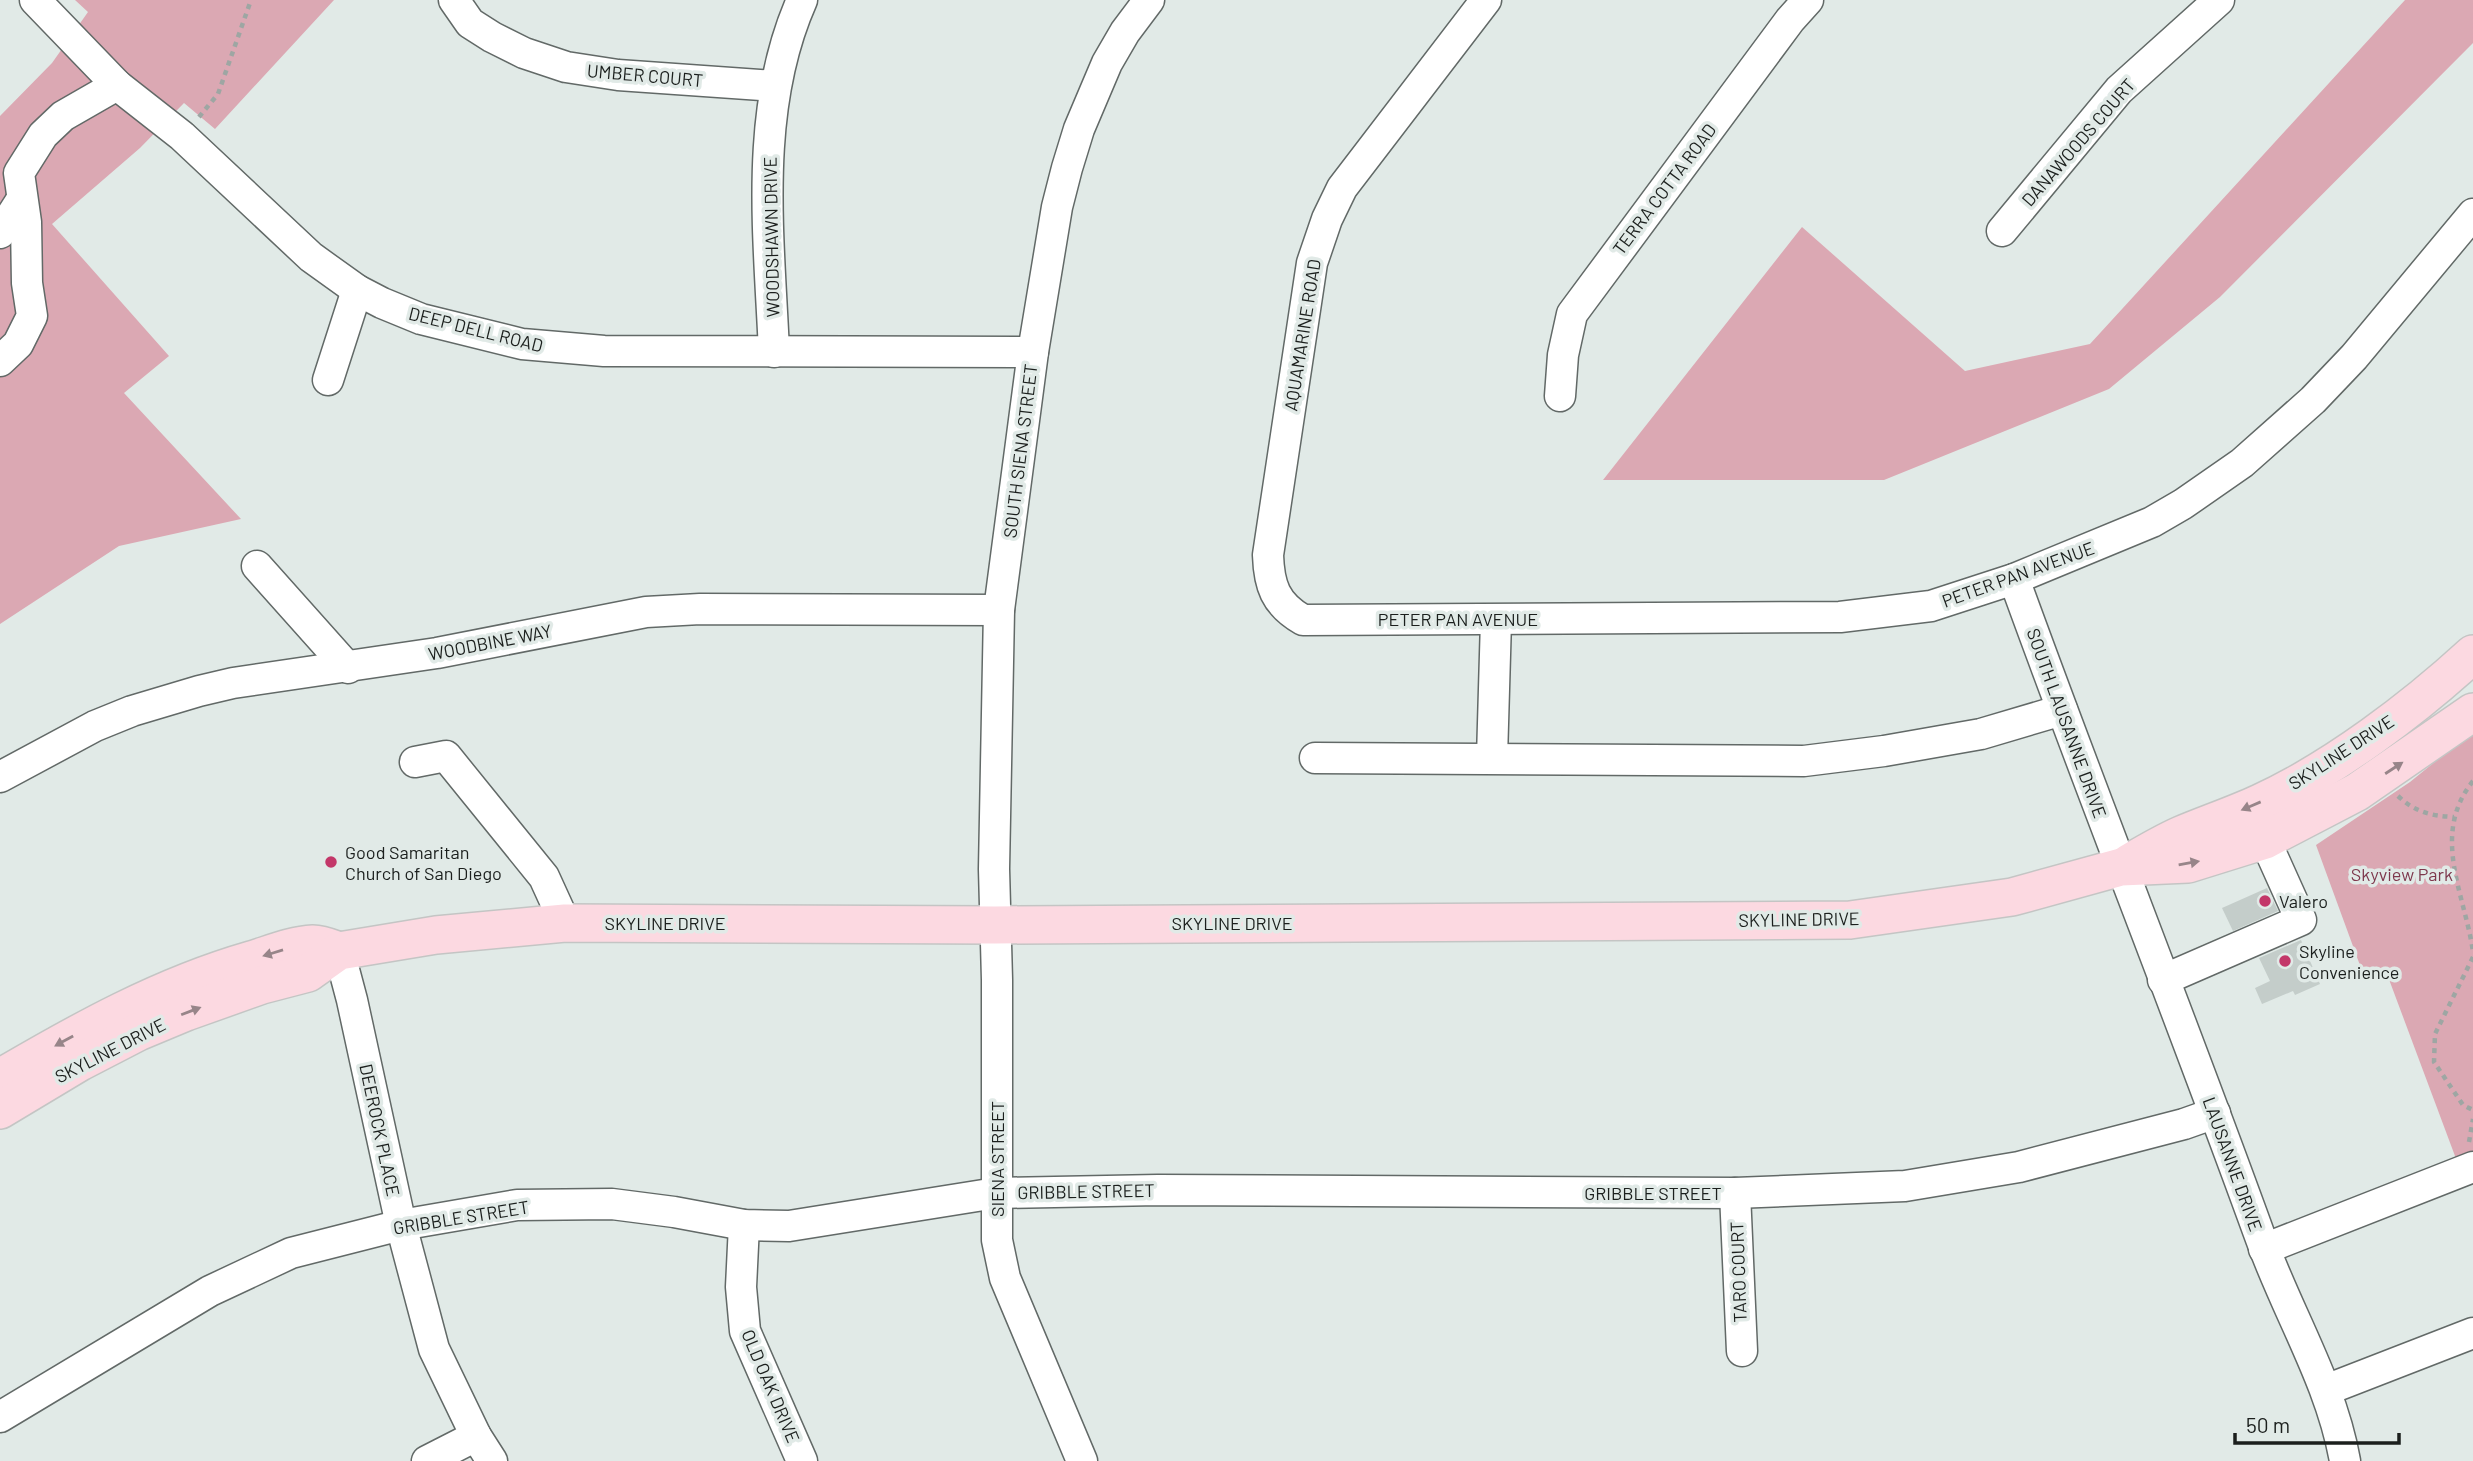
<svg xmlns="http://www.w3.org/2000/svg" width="2473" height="1461" font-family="Barlow,sans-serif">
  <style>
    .green { fill: #dba8b3 }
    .building { fill: #c4cdca }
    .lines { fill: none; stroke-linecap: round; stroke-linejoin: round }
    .minor-casing { stroke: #626967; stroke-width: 33 }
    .major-casing { stroke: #c4c5c4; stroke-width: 40 }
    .path { stroke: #9ea6a3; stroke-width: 4.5; stroke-dasharray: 5 5; stroke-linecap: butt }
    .minor { stroke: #fff; stroke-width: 30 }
    .major { stroke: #fcd9e1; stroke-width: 37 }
    .oneway { fill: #978589 }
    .poi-dot { fill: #c33769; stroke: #e1eae7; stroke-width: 2.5 }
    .labels { text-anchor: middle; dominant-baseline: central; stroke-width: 7; stroke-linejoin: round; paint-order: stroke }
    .street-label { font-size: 18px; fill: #1b1f1d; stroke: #e1eae7 }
    .poi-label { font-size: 18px; fill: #1b1f1d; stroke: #e1eae7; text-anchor: start }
    .park-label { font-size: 18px; fill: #7e384d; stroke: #e1eae7 }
  </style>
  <rect width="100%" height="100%" fill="#e1eae7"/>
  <g class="green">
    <path d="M75,0H334L215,129L184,103L140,148L52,224L169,356L124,393L241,519L119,546L0,624V116L52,63L88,12Z"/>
    <path d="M2405,0H2473V43L2220,297L2109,389L1884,480H1603L1802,227L1965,371L2090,344Z"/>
    <path d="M2473,731V1158L2458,1164L2387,974L2365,979L2316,845L2410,782Z"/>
  </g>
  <g class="building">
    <path d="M2267,888L2278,911L2233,931L2222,908Z"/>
    <path d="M2301,940L2320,984L2295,995L2293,991L2262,1004L2255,988L2270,981L2259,958Z"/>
  </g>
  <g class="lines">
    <defs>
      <g id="minor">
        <path d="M35,0L117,85L182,136L311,257L357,290L382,303L421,319L522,344L604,351L1033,352"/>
        <path d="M454,0L470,23L492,37L524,53L566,67L618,75L775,86"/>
        <path d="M1486,0L1342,188L1327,219L1312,263L1268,555C1269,585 1275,604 1303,620L1840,617L1931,606L2014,579L2152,522L2183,504L2242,463L2313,400L2354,357L2473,214"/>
        <path d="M2002,231L2119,90L2219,0"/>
        <path d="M0,233L22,199"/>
        <path d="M774,352C769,235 753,110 802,0"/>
        <path d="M0,361L18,344L32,316L27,283L26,222L19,173L43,135L63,116L117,85"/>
        <path d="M328,380L357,290"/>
        <path d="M1560,396L1563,355L1572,314L1790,20L1808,0"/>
        <path d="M257,566L348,668"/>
        <path d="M2014,579C2094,800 2181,1018 2261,1239C2288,1314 2331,1382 2345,1461"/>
        <path d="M1315,758L1804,761L1884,751L1981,734L2062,710"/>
        <path d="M1492,758L1496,620"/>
        <path d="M415,762L446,756L544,877L565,923"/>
        <path d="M0,777L95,726L132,711L199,691L233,683L437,653L646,612L700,609L999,610"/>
        <path d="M339,951L352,1000L401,1225L434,1349L476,1436L492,1461"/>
        <path d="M2163,980L2301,920L2265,840"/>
        <path d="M1735,1193L1742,1351"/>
        <path d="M744,1225L741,1287L745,1331L802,1461"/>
        <path d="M2264,1249L2473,1167"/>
        <path d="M2326,1390L2473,1333"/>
        <path d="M0,1417L210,1291L291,1253L401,1225L517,1205L612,1204L674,1212L744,1225L789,1226L996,1193L1158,1190L1735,1193L1905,1186L2019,1167L2184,1124L2215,1113"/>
        <path d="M427,1461L476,1436"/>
        <path d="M1082,1461L1005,1278L997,1240V980L994,869L999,610L1033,352L1057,207L1067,168L1079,129L1107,63L1125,32L1149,0"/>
      </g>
      <g id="major">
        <path d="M2129,863C2146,853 2163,843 2181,835C2207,824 2234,815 2260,803C2334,769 2413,709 2473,654"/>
        <path d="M0,1078C80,1031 161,986 251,960C271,954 292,945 313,944C322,944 331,948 339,951"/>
        <path d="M0,1110L80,1062L138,1032L186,1012L262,985L308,973L339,951L436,935L565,923L995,925L1850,920L2012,897L2121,867L2188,864L2265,840L2357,792L2473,712"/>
      </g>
    </defs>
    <use href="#minor" class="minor-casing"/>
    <use href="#major" class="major-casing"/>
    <g class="path">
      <path d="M199,117L218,94L251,0"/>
      <path d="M2473,781C2430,835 2465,894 2473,952"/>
      <path d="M2398,796C2415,812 2431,816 2454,817"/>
      <path d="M2473,957L2435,1034L2434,1062L2463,1105L2473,1110"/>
      <path d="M2469,1142L2473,1119"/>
    </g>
    <use href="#minor" class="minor"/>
    <use href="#major" class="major"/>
  </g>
  <defs><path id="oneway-solid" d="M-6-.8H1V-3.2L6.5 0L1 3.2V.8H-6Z" transform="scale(1.75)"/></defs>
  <g class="oneway">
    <use href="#oneway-solid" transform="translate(2394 768) rotate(-33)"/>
    <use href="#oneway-solid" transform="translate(2251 806) rotate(157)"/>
    <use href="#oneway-solid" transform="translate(2189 863) rotate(-10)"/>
    <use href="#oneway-solid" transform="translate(273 953) rotate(163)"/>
    <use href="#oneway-solid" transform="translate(191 1011) rotate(-21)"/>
    <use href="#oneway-solid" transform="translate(64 1041) rotate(151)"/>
  </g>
  <g class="poi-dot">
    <circle cx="331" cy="862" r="7"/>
    <circle cx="2265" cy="901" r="7"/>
    <circle cx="2285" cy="961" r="7"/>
  </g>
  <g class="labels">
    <g class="street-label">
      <text transform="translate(645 75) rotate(5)">UMBER COURT</text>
      <text transform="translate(2078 142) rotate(-49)">DANAWOODS COURT</text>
      <text transform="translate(1664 189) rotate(-53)">TERRA COTTA ROAD</text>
      <text transform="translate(771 237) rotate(-91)">WOODSHAWN DRIVE</text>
      <text transform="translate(476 329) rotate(14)">DEEP DELL ROAD</text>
      <text transform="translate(1302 335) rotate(-81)">AQUAMARINE ROAD</text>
      <text transform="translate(1020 451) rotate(-83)">SOUTH SIENA STREET</text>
      <text transform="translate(2018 574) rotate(-20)">PETER PAN AVENUE</text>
      <text x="1458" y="619">PETER PAN AVENUE</text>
      <text transform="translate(490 642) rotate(-11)">WOODBINE WAY</text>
      <text transform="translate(2067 723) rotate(70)">SOUTH LAUSANNE DRIVE</text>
      <text transform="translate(2341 752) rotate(-33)">SKYLINE DRIVE</text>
      <text transform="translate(1799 919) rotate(-1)">SKYLINE DRIVE</text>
      <text x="665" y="923">SKYLINE DRIVE</text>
      <text x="1232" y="923">SKYLINE DRIVE</text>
      <text transform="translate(110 1050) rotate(-27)">SKYLINE DRIVE</text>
      <text transform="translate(380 1130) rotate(78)">DEEROCK PLACE</text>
      <text transform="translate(997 1159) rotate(-90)">SIENA STREET</text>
      <text transform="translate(2233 1164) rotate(70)">LAUSANNE DRIVE</text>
      <text transform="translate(1086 1191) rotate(-1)">GRIBBLE STREET</text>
      <text x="1653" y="1193">GRIBBLE STREET</text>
      <text transform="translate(461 1217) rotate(-9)">GRIBBLE STREET</text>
      <text transform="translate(1738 1272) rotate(-92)">TARO COURT</text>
      <text transform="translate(771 1386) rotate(67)">OLD OAK DRIVE</text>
    </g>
    <g class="poi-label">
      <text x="345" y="852">Good Samaritan<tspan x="345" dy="21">Church of San Diego</tspan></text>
      <text x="2279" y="901">Valero</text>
      <text x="2299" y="951">Skyline<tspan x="2299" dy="21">Convenience</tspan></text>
    </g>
    <g class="park-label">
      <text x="2402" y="874">Skyview Park</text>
    </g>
  </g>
  <path d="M2235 1433v10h164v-10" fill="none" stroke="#1b1f1d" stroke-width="3.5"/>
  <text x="2246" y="1433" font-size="21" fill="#1b1f1d" stroke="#e1eae7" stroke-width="5" paint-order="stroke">50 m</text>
</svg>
